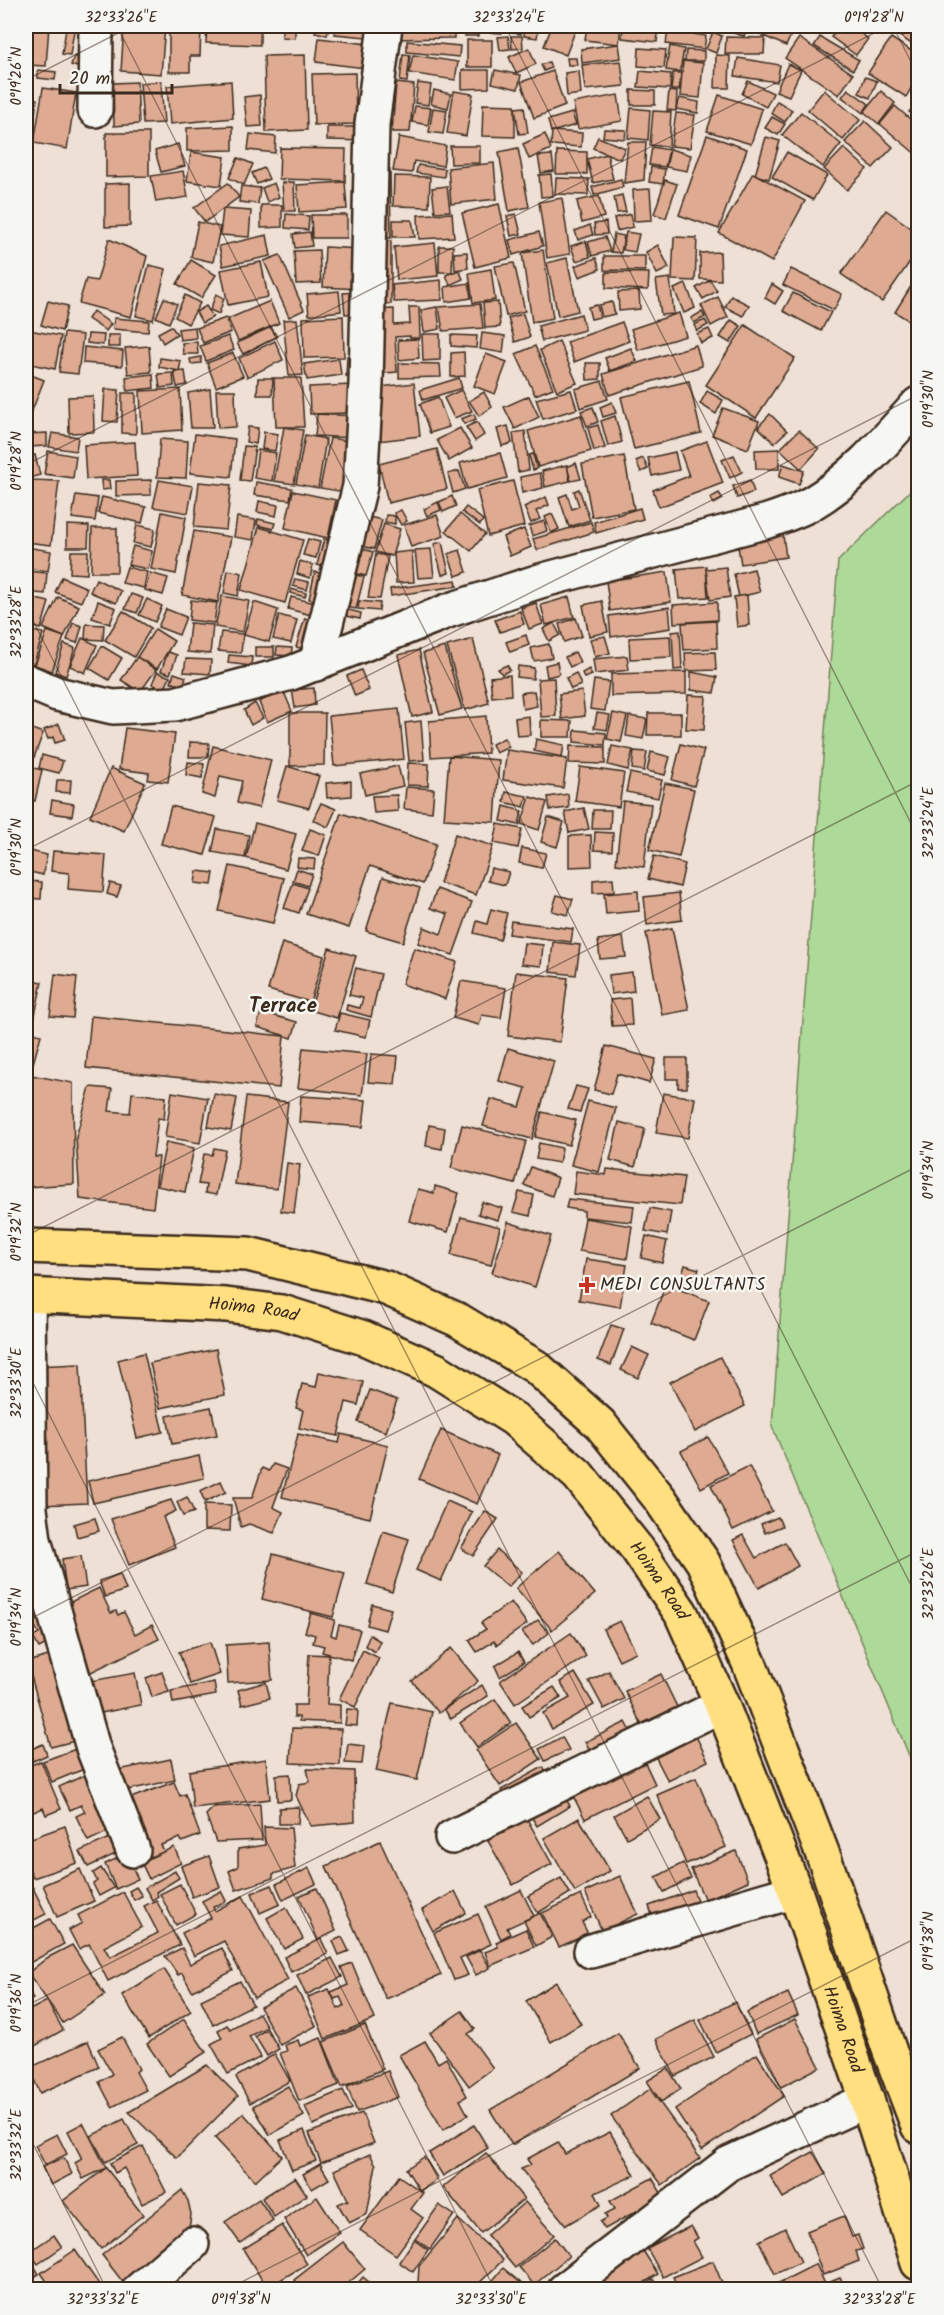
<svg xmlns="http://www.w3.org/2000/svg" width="944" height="2315" font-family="Kalam,sans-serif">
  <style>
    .green { fill: #aeda99; stroke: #74825c; stroke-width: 1.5 }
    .building { fill: #deab92; stroke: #3b2a1e; stroke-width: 1.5 }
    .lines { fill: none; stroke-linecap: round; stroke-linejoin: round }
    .minor-casing { stroke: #3b2a1e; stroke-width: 38 }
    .primary-casing { stroke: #3b2a1e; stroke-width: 38 }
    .minor { stroke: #f6f6f2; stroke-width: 33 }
    .primary { stroke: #ffdf80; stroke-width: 33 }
    .ticks { fill: none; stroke: #3b2a1e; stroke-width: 1.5; stroke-opacity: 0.45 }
    .poi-dot { fill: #c8321e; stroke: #f6f6f2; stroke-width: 2 }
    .labels { text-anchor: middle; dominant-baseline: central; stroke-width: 5; stroke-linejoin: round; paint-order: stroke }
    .poi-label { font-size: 18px; fill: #3b2a1e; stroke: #f6f6f2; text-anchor: start }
    .street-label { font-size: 18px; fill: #3b2a1e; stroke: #f6f6f2 }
    .quarter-label { font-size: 21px; font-weight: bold; fill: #3b2a1e; stroke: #f6f6f2 }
    .neatline { fill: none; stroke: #3b2a1e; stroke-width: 2 }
    .ticks-label { font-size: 15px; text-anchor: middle; fill: #3b2a1e }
  </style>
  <rect width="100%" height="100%" fill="#efe0d5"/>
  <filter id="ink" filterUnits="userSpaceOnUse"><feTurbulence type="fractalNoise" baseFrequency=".0167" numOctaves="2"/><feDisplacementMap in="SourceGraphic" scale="12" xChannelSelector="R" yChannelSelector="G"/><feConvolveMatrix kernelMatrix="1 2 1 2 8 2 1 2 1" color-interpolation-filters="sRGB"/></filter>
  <g filter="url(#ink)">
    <path class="green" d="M918,483V1777L772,1426L838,561Z"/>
    <g class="building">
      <path d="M26,26H49L46,66L26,65Z"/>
      <path d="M124,26H165L161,74L121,71Z"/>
      <path d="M169,26H201L200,56H190V72H169Z"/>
      <path d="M207,26H280V27H260V45L206,43Z"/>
      <path d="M282,26H295V38L282,37Z"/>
      <path d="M317,26H330L327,35L315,32Z"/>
      <path d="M336,26H367L366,37L335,34Z"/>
      <path d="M392,26H454V38L392,39Z"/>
      <rect x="465" y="26" width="13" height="10"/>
      <path d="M480,26H503L502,33L480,32Z"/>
      <path d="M506,26H521V34L506,32Z"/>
      <path d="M525,26H539L537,38L524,36Z"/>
      <path d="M552,26H577L566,55L544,46Z"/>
      <path d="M587,26H621L619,44L585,40Z"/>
      <path d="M623,26H659L657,42L622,38Z"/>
      <path d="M717,26H748L744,36L716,28Z"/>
      <path d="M760,26H795L786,46L757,33Z"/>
      <path d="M808,26H823L817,35L806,28Z"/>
      <path d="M839,26H850L868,39L856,55L831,37Z"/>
      <path d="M884,26H918V37L913,45Z"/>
      <path d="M66,29L74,31L70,55L62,54Z"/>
      <path d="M668,30L706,36L704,49L666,44Z"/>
      <path d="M713,32L722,36L716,53L706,49Z"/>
      <path d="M508,36L510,49L500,50L498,37Z"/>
      <path d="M511,36H522L523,48L512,49Z"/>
      <path d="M726,37L765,38L764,54H725Z"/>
      <path d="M820,37L859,60L853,70L814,46Z"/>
      <path d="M319,38L368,44L365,68L316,62Z"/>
      <path d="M799,38L853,74L839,95L785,58Z"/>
      <path d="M891,38L918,55V76L906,97L868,73Z"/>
      <rect x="467" y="40" width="25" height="27"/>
      <path d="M407,41L460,46L459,57L407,52Z"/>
      <path d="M619,44L621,58L582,63L581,49Z"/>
      <path d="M670,46L684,49L680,72L666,70Z"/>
      <path d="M529,48L536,64L516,73L509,57Z"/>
      <path d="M639,48L666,50L664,68L638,66Z"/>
      <path d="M686,50L704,51V61H685Z"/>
      <path d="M403,54L410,55L407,82L400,81Z"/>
      <path d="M305,55L307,130L266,132L264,56Z"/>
      <path d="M413,55L458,62L455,80L409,73Z"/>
      <path d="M716,55L730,56L729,88H715Z"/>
      <path d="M74,56L86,60L83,69L71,65Z"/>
      <path d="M567,58H576L577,65H568Z"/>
      <path d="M738,58L780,65L777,82L735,76Z"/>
      <path d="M621,61L624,86L585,90L582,65Z"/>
      <path d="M683,61L703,63L700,98L680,96Z"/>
      <path d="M549,62L551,68L544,71L541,65Z"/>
      <path d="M788,64L801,70L789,96L776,91Z"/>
      <path d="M38,70L56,72L55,80L38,78Z"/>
      <path d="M462,70H489V88L462,89Z"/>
      <path d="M495,70L521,75L518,89L492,83Z"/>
      <path d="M553,71L565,106L534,118L521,82Z"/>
      <path d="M579,71L581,94L567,96L565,73Z"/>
      <path d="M640,71L671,74L670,89L638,87Z"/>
      <path d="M355,73L356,124L314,125L312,74Z"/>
      <path d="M673,73H681L679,90H671Z"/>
      <path d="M865,77L877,81L870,98L859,93Z"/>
      <path d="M161,81L164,123L143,124L140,83Z"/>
      <path d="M231,81L233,118L170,124L167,86Z"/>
      <path d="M748,81L773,93L766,107L742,94Z"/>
      <path d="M137,82L139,124L114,126L113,83Z"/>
      <path d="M396,83L414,85L410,132H392Z"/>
      <path d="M418,83L431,85L428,105L415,103Z"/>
      <path d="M43,88L76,93L67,149L34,143Z"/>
      <path d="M848,89L869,104L863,113L842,97Z"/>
      <path d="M434,90L451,94L448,108L431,104Z"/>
      <path d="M631,90L655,91V105H631Z"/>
      <path d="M824,90L860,120L843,140L808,110Z"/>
      <path d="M454,91L473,94L466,136L447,133Z"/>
      <path d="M669,91L677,92L676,111L667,110Z"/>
      <path d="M881,91L895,103L879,124L864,112Z"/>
      <path d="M260,95L262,126L247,127L244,97Z"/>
      <path d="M618,95L622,121L578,129L573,103Z"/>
      <path d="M719,95L762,109L751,144L707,131Z"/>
      <path d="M26,97L37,99L30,154H26Z"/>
      <path d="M679,98L699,102L698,113L676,109Z"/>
      <path d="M777,101L792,110L785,122L771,113Z"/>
      <path d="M483,104L515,105V137L482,136Z"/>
      <path d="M915,105L918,107V119L909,112Z"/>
      <path d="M415,106L431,108L428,125L412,122Z"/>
      <path d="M895,106L918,126V156L880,124Z"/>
      <path d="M524,107L528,133L519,134L515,108Z"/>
      <path d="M433,108L447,110L443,134L429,132Z"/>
      <path d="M631,108L650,110L648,140L628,138Z"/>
      <path d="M653,111L671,112L669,147L650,145Z"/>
      <path d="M801,112L841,144L823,167L782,135Z"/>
      <path d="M572,113L576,125L551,132L548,120Z"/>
      <path d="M676,113L695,115L690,148L671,146Z"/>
      <path d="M772,117L785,124L778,135L765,128Z"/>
      <path d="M865,121L893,147L873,168L845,142Z"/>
      <path d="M233,126V150L187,151V128Z"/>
      <path d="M327,127H367V141L327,140Z"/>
      <path d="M604,129L626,130L625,139L603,137Z"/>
      <path d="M552,131L582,133L581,147L551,145Z"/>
      <path d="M106,133H149V176L106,177Z"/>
      <path d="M250,134L276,137L275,153L248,150Z"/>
      <path d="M545,134L551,149L529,159L523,144Z"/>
      <path d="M707,135L747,149L719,229L679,215Z"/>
      <path d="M399,137L446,146L443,166L414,161L412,173L393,171Z"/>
      <path d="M598,137L625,148L620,159L593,148Z"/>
      <path d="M766,137L780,141L769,179L755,175Z"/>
      <path d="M628,142H646L644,180L624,183Z"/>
      <path d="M178,144L185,166L161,172L155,151Z"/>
      <path d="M450,146H480V163L451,164Z"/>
      <path d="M652,147L669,150L665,167L649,165Z"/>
      <path d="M280,148L346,149L345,181L279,179Z"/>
      <path d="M518,148L529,207L509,211L499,152Z"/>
      <path d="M844,148L867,169L847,190L824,169Z"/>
      <path d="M670,149L691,155L687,171L666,167Z"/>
      <path d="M557,151L587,152V174H556Z"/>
      <path d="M191,152L225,157L221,186L187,181Z"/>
      <path d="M787,152L827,175L813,200L772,177Z"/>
      <path d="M607,154L613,179L593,183L587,159Z"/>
      <path d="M552,155L554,171L541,173L538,156Z"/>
      <path d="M238,158L253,164L244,185L229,178Z"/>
      <path d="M494,163L497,199L451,204L448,168Z"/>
      <path d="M418,165L445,169L444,177L416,173Z"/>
      <path d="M651,167L665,169L663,184L649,182Z"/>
      <path d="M264,168L269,179L257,184L252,173Z"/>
      <path d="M375,170H390L391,238H376Z"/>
      <path d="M183,171L188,197L156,202L151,176Z"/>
      <path d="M753,173L805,201L772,262L719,233Z"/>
      <path d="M551,174L553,196L541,197L539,175Z"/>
      <path d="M394,176L430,177L429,207L393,206Z"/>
      <path d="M556,178L589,179L588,195L555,194Z"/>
      <path d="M621,179L623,187L594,195L592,187Z"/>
      <path d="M665,180L677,184L666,218L654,214Z"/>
      <path d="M294,182L295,211H284L282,183Z"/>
      <path d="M345,182L347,209L299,212L297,185Z"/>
      <path d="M130,183V226L105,227V184Z"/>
      <path d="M228,183L239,197L205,222L194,208Z"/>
      <path d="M274,183L279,197L267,202L262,188Z"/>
      <path d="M241,186L260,188L258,204L239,202Z"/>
      <path d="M447,186L450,211L435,212L432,188Z"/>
      <path d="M650,189L652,220L634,221L633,190Z"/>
      <path d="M622,195L626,212L617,213L614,197Z"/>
      <path d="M599,196L604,217L582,223L577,201Z"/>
      <path d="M562,198L570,254L547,258L539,202Z"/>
      <path d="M499,204L511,258L475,267L462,213Z"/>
      <path d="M261,205H282V227L261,228Z"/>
      <path d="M223,209L251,211L249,237L220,235Z"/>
      <path d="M886,210L918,233V250L882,302L841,274Z"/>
      <path d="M452,213L454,237L419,239L418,215Z"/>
      <path d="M286,214L309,216L308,230L285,228Z"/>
      <path d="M516,214L521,234L511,236L507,216Z"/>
      <path d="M631,214L633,227L617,231L614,218Z"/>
      <path d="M311,215H347V238H312Z"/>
      <path d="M393,220H412L415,237H393Z"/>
      <path d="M198,222L220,227L213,262L191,257Z"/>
      <path d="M606,222L607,234L595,235L594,224Z"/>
      <path d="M590,225L593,235L578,240L575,231Z"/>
      <path d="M310,232L312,246L295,248L293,234Z"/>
      <path d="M539,232L543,246L513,255L509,240Z"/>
      <path d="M626,232L639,234L635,252L623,250Z"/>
      <path d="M614,234L624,236L621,253L611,252Z"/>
      <path d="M267,235L271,256L223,266L219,246Z"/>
      <path d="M605,237L610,251L592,256L588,242Z"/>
      <path d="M674,237L697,238L695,281L672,280Z"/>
      <path d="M109,239L147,256L131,317L79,303L86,279L97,281Z"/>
      <path d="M375,241H391V304H374Z"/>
      <path d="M586,241L590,257L576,261L571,246Z"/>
      <path d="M435,243L438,276L397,280L394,247Z"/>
      <path d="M658,245L669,268L657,274L646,252Z"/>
      <path d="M439,246H453L452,272H439Z"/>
      <path d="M325,247L360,249L358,289L323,287Z"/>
      <path d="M319,250L321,283L296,284L294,251Z"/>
      <path d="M543,250L553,318L532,322L522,253Z"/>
      <path d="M467,252L468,268L455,270L454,253Z"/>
      <path d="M720,252L721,280L700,279V253Z"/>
      <path d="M280,255L304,310L289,317L264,261Z"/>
      <path d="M604,256H645V271L604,270Z"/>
      <path d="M567,258L578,311L558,316L547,263Z"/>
      <path d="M596,258L600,269L579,277L575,266Z"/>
      <path d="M191,260L216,275L201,298L177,284Z"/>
      <path d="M261,262L268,297L228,305L221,270Z"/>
      <path d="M514,263L525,311L506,316L495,266Z"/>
      <path d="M149,265L166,269L153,320L136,316Z"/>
      <path d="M491,269L495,300L473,303L469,273Z"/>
      <path d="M791,269L842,294L834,310L783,285Z"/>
      <path d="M459,270L463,279L450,285L446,275Z"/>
      <path d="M606,272L649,273L648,290L606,288Z"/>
      <path d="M918,275V320L916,325L895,312Z"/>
      <path d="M670,278L674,314L661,315L656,280Z"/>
      <path d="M441,280L442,300L394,302L392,285Z"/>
      <path d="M710,280L717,291L703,299L696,288Z"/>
      <path d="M469,283L471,298L446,302L445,287Z"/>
      <path d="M686,284L695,308L684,313L674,289Z"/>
      <path d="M772,284L783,291L775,304L765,298Z"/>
      <path d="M339,291L341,311L309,315L307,294Z"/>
      <path d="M639,291L640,309L619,311L618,292Z"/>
      <path d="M356,292L358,313L345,314L343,293Z"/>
      <path d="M793,293L831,312L821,331L783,311Z"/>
      <path d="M216,294L224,298L219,314L210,310Z"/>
      <path d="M185,295L200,303L188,324L175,317Z"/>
      <path d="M731,296L749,305L743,316L725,307Z"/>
      <path d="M718,297L728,317L711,326L701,305Z"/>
      <path d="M164,298L177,304L169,323L156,317Z"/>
      <path d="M48,301L68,306L62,331L41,325Z"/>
      <path d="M270,301L279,323L238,341L228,319Z"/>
      <path d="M498,302L500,327L485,328L483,303Z"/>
      <path d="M612,302L615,314L602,317L599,305Z"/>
      <path d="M480,304L483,328L443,331L439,307Z"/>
      <path d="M597,305L600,317L591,319L588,307Z"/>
      <path d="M206,306L213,317L202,323L196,312Z"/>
      <path d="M409,307H419L420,338H410V336L395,337L397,372L373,374L370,310L394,309V325L410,324Z"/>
      <path d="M437,307L440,329L424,332L421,310Z"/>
      <path d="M93,311L111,324L106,331L88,319Z"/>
      <path d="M702,312L705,317L694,323L691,318Z"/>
      <path d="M679,313L686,336L638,350L631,329Z"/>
      <path d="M523,314L530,337L515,342L508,318Z"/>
      <path d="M581,314L585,330L542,341L538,326Z"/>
      <path d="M343,316L344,357L304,358L303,318Z"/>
      <path d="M114,318L149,321L148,332L113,329Z"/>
      <path d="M226,318L231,332L203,343L197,328Z"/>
      <path d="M297,319L303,375L289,376L283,320Z"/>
      <path d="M705,320L708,325L697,331L694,325Z"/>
      <path d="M731,320L741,326L730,343L720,337Z"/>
      <path d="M622,322L629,341L574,362L567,342Z"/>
      <path d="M745,325L795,358L756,418L706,385Z"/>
      <path d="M171,326L177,334L163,343L158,333Z"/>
      <path d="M195,327L196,338L180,340L178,329Z"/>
      <path d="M271,327L277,337L243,354L237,343Z"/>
      <path d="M709,329L713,338L701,343L697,334Z"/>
      <path d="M29,330L61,336L55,369L26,363Z"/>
      <path d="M64,333L83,335L78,374L59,372Z"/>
      <path d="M482,333L505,336L503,353L480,349Z"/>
      <path d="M88,334L104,335L103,345L87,343Z"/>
      <path d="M422,334H440V360L423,361Z"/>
      <rect x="108" y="335" width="12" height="12"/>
      <path d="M451,335L477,336L476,348L451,346Z"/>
      <path d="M228,336L234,350L206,361L200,346Z"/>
      <path d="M418,339L419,358L399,360L398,340Z"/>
      <path d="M275,341L283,360L247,377L239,358Z"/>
      <path d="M559,341L577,383L557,391L540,350Z"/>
      <path d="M197,342L198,354H183L182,343Z"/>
      <path d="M696,345L702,366L609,395L603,374Z"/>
      <path d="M149,346L151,372L128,374L125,348Z"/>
      <path d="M535,346L553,388L535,395L516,354Z"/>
      <path d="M84,347L123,351L122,366L83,363Z"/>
      <path d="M631,348L637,361L610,371L605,358Z"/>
      <path d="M464,352L465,376L451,377V353Z"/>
      <path d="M233,353L243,376L216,387L207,363Z"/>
      <path d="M486,354L507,362L495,394L474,386Z"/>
      <path d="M347,356H358V377L346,376Z"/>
      <path d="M201,357V363L191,364L190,359Z"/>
      <path d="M160,358L181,361L179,371L159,367Z"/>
      <path d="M339,359L341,375L307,380L304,364Z"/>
      <path d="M399,363L440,364L441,377L399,378Z"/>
      <path d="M586,363H600V379L587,380Z"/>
      <path d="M185,371L187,385L177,387L174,372Z"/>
      <path d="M26,373L44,380L26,426Z"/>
      <path d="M173,373L174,386L160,388L158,374Z"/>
      <path d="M153,374L154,388L127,391L126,377Z"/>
      <path d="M258,378H273L272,395H257Z"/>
      <path d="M274,378H301L304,427H276Z"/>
      <path d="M459,378L462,388L423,400L420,390Z"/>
      <path d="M602,381L608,399L580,408L575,389Z"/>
      <path d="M689,381L701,433L634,449L621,397Z"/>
      <path d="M414,383L420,436L378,441L372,388Z"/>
      <path d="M352,385L353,413L310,414L309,387Z"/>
      <path d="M105,389L119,390L117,422L103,421Z"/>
      <path d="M180,389L182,430L142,433L140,391Z"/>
      <path d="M210,389L213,428H191L188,393Z"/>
      <path d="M216,390H235L236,427L218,428Z"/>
      <path d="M461,390L472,411L454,418L444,398Z"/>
      <path d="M571,390L577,409L543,419L536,399Z"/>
      <path d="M707,391L723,400L716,414L700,404Z"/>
      <path d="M484,392L492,407L479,416L469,401Z"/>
      <path d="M122,393H136V434L122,433Z"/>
      <path d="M93,396L94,432L69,433L68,397Z"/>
      <path d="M529,396L539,417L515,429L504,407Z"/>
      <path d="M438,397L449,427L430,433L420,404Z"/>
      <path d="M612,402L616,413L603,417L600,407Z"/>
      <path d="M593,407L598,422L587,426L581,411Z"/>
      <path d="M723,408L759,421L748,449L712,435Z"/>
      <path d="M317,414L355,416L353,438L315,436Z"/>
      <path d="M474,414L476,419L464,424L461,419Z"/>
      <path d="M770,414L787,431L774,443L758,427Z"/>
      <path d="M581,415L591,451L538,467L528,431Z"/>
      <path d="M615,416L622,442L608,446L601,421Z"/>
      <path d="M477,422L484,435L475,441L466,427Z"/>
      <path d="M598,425L605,448L594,451L588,428Z"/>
      <path d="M508,426L512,443L502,446L497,429Z"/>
      <path d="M248,427L258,428L256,444L246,442Z"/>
      <path d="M284,427L303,430L294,484L274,481Z"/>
      <path d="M460,428L472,448L449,461L437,440Z"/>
      <path d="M799,430L819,449L801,469L780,449Z"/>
      <path d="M525,431L529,470L518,472L513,433Z"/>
      <path d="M264,432L278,434L275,451L262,449Z"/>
      <path d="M47,433V446L26,447V434Z"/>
      <path d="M52,433L78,437L76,451L49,447Z"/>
      <path d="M195,434L235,439L231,477L190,473Z"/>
      <path d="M305,435L326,439L318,488L296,484Z"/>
      <path d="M330,438L353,442L345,492L320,488Z"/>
      <path d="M160,439L188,441L186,478L157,477Z"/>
      <path d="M707,441L723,483L659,507L653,490L689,476L680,451Z"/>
      <path d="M135,442L137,476L86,479L84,445Z"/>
      <path d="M244,446L255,447L250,481L240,480Z"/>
      <path d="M437,449L447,489L388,503L379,464Z"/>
      <path d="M779,449V469H756L755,450Z"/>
      <path d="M258,450L276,453L272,481L254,478Z"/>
      <path d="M48,451L76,456L73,478L44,474Z"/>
      <path d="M675,452L679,470L652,476L648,458Z"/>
      <path d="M500,453L507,478L467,489L460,463Z"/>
      <path d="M533,454L537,469L533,470L529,455Z"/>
      <path d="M35,455L40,475L26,479V457Z"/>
      <path d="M734,455L742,472L730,478L722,460Z"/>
      <path d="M624,456L634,509L592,517L582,464Z"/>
      <path d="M643,458L648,469L641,472L636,461Z"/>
      <path d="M576,463L581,479L571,481L567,467Z"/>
      <path d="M783,464L804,471L799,484L779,477Z"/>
      <path d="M567,465L570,481L545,487L542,471Z"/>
      <path d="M459,471L465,489L453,493L448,474Z"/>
      <path d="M540,473L543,488L522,493L520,477Z"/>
      <path d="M26,480L59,481L51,545L26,542Z"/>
      <path d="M101,480H109L110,489L102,490Z"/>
      <path d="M151,480V495L116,496V481Z"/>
      <path d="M159,480L193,486L188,513L153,507Z"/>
      <path d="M750,480L754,492L737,498L733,486Z"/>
      <path d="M513,481L524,526L488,536L477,490Z"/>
      <path d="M199,482L231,485L226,530L194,527Z"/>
      <path d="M256,482L292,488L290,500L254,495Z"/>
      <path d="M579,489L590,520L569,527L559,497L567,494L572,509L579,506L574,491Z"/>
      <path d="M293,491L336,500L328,538L285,528Z"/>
      <path d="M719,493L723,499L714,504L710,498Z"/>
      <path d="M76,495L98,498L95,521L72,518Z"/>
      <path d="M452,496L456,506L443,512L439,502Z"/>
      <path d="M102,497L146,507L142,523L98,513Z"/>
      <path d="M546,497L549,505L536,511L540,519L531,523L524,507Z"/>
      <path d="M259,501L278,505L276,516L257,512Z"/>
      <path d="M438,502L441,510L427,516L424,509Z"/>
      <path d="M466,507L483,520L480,525L462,512Z"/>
      <path d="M640,508L643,519L596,533L594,522Z"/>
      <path d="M401,510L407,521L401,525L394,513Z"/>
      <path d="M162,512L186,517L176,574L151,569Z"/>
      <path d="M460,514L485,534L471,551L446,531Z"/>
      <path d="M552,514L559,529L551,533L545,517Z"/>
      <path d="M386,515L395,516V524L385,522Z"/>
      <path d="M437,515L444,536L411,547L404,525Z"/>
      <path d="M237,517L256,520L253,540L234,537Z"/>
      <path d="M369,517L382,520L374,549L361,546Z"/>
      <path d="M258,519L275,523L273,529L257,525Z"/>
      <path d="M544,521L547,531L532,536L529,526Z"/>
      <path d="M591,522L594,532L537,550L533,539Z"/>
      <path d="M384,524L400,529L392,556L375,552Z"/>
      <path d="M67,525L89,526L88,547H67Z"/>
      <path d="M137,525L155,529L151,547L133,543Z"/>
      <path d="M259,527L303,540L285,603L241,590Z"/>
      <path d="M92,528H117V572H91Z"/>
      <path d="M524,529L531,547L510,556L503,537Z"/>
      <path d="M194,531L231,537L218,602L182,595Z"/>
      <path d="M783,535L786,557L741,564L737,541Z"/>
      <path d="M308,539L320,542L316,558L303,555Z"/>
      <path d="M324,539L342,544L336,570L317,565Z"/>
      <path d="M442,542L449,573L442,575L434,544Z"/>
      <path d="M133,546L152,551L148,569L128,565Z"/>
      <path d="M26,547L51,551L48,571L26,568Z"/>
      <path d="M361,548L373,552L366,576L354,573Z"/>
      <path d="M431,549L434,577L418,578L415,550Z"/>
      <path d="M460,550L467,572L456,576L448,554Z"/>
      <path d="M71,551H88L87,574L70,573Z"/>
      <path d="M412,551L414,582L396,583L394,553Z"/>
      <path d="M376,554L388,556L380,599L368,598Z"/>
      <path d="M300,561L313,565L310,578L297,574Z"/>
      <path d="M706,566L708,597L679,599L676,569Z"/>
      <path d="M127,567L147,572L144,588L122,583Z"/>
      <path d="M726,567L730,597L710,600L706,569Z"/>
      <path d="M754,569L760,592L739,597L734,574Z"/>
      <path d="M228,570L242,573L238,596L224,593Z"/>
      <path d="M26,571L47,573L45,594L26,592Z"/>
      <path d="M315,572L334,576L327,603L309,599Z"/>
      <path d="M667,572L671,602L610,611L606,581Z"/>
      <path d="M150,573L168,578L163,595L145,590Z"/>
      <path d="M353,574L364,577L356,609L345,607Z"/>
      <path d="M62,577L87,588L81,602L55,592Z"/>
      <path d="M96,579L121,591L116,603L90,592Z"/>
      <path d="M295,579L309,582L307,590L293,586Z"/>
      <path d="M456,580L457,586L391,596L390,589Z"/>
      <path d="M291,589L306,593L305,597L290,593Z"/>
      <path d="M131,594L143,598L137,613L125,609Z"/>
      <path d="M747,595L749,625L737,627L734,597Z"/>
      <path d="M222,596L249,601L243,632L215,627Z"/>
      <path d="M58,597L79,606L64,637L43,628Z"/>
      <path d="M291,597L323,605L319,617L288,609Z"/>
      <path d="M569,597L574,617L546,625L541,605Z"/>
      <path d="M36,599L49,602L41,629L28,625Z"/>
      <path d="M147,599L162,606L155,622L139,615Z"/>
      <path d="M191,600L217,603L214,623L189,620Z"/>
      <path d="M98,601L116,608L110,624L92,618Z"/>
      <path d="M359,601L380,603L379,611L358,609Z"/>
      <path d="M602,601L608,632L589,636L583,605Z"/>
      <path d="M254,602L278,610L269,642L244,635Z"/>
      <path d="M717,602V620L674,623L673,605Z"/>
      <path d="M536,603L543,624L529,629L521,608Z"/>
      <path d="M336,607L361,613L360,619L341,615Z"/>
      <path d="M669,607L671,628L611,637L609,616Z"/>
      <path d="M166,609L186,617L179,635L158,627Z"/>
      <path d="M123,611L151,628L134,657L105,640Z"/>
      <path d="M520,611L524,624L500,632L495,620Z"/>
      <path d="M279,615L297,620L291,643L273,639Z"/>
      <path d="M305,618L316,622L308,650L296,647Z"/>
      <path d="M576,618L582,636L564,642L559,624Z"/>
      <path d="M716,621L717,648L684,650L682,623Z"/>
      <path d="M73,623L82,626L77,643L67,640Z"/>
      <path d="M190,623L213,625L210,654L187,652Z"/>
      <path d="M554,623L560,635L549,641L543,629Z"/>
      <path d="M86,624L104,625L103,640L85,639Z"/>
      <path d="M155,629L174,641L157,669L137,657Z"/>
      <path d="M26,630L43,633L34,664L26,661Z"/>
      <path d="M47,631L64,637L52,671L35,665Z"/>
      <path d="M680,631L682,669L674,670L672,632Z"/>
      <path d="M221,632L243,634L241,653L218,651Z"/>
      <path d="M526,635L529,645L510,652L506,642Z"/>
      <path d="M605,636L610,653L595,657L590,639Z"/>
      <path d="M670,636L671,657L630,659L629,638Z"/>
      <path d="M82,638L97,645L85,673L70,666Z"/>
      <path d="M473,639L489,703L465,710L447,646Z"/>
      <path d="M64,644L75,648L66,676L55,672Z"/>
      <path d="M549,644L552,658L534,661L531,648Z"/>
      <path d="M102,646L122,658L109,680L89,668Z"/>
      <rect x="255" y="647" width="19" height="10"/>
      <path d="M277,647L292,648L291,656L276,655Z"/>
      <path d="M445,647L462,709L440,715L423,653Z"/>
      <path d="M419,650L433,712L412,717L398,655Z"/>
      <path d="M168,652L177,655L170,674L161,671Z"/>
      <path d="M575,652L580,662L570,667L565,657Z"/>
      <path d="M715,652L716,670L686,671L685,653Z"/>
      <path d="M229,655L252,657L251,666L228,663Z"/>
      <path d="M627,656L629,670L595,674L593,659Z"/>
      <path d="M137,657L156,670L140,692L121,680Z"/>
      <path d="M186,659L211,660L210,674L184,672Z"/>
      <path d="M557,662L559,674L547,677L545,665Z"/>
      <path d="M507,665L510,670L502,674L498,669Z"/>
      <path d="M518,666L534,668L533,679L517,677Z"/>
      <path d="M589,669L592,675L584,678L582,673Z"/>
      <path d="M361,670L369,690L355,696L347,676Z"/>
      <path d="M157,672L170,677L164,690L152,684Z"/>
      <path d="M686,672V694L611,696V674Z"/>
      <path d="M691,672L717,677L714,693L691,690Z"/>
      <path d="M174,673L186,677L183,686L171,682Z"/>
      <path d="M576,673L581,685L571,689L566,678Z"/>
      <path d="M510,675L511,695L492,697L490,677Z"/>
      <path d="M554,678L556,716L541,717L538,679Z"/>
      <path d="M594,680L609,682L605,711L590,709Z"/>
      <path d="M314,688L315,705L295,708L292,690Z"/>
      <path d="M283,690L292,711L267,722L259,702Z"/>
      <path d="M534,691L537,706L523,709L521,693Z"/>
      <path d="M582,691L585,716L562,719L559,694Z"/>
      <path d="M688,695L706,696L704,730L686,729Z"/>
      <path d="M255,703L263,718L251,725L244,710Z"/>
      <path d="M399,709L404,759L334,766L329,716Z"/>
      <path d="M290,713H325L324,765L290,766Z"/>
      <path d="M597,713L610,715L607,730L594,728Z"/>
      <path d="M613,713L627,716L621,742L607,739Z"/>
      <path d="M648,713H681V735H647Z"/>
      <path d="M486,716L488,753L431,757L429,721Z"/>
      <path d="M529,716L530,735L517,736L515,718Z"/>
      <path d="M629,716L647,719L643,739L626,736Z"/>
      <path d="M541,720L572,721L571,737H541Z"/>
      <path d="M421,721L424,760L409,761L405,723Z"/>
      <path d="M59,724L65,740L55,743L53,737L48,739L44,730Z"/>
      <path d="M29,728L43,733L32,763L26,761V736Z"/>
      <path d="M125,728L175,734L168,782L148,780L149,773L119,769Z"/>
      <path d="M575,730L606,733L605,745L574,742Z"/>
      <path d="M504,738L509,747L496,753L492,744Z"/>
      <path d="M536,739L564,745L562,757L534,751Z"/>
      <path d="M190,742L209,743L208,757H189Z"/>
      <path d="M681,744L704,750L694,786L672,780Z"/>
      <path d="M213,746L271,760L259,808L237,803L242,781L220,776L215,798L202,794Z"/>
      <path d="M570,746L605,747V764L569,763Z"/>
      <path d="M612,746L633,750L628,770L608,765Z"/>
      <path d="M507,750L567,759L563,788L503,780Z"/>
      <path d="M634,751L647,752L644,771L632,769Z"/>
      <path d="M651,752L670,757L665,775L647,771Z"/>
      <path d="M42,755L63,761L59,773L39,768Z"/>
      <path d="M449,756L499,760L495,822L444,819Z"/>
      <path d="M188,762L204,764L202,778L186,775Z"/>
      <path d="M408,763L429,764L428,786L407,785Z"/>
      <path d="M26,766L42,770L35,801L26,799Z"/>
      <path d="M287,766L319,776L309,808L277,800Z"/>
      <path d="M398,766L403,786L365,795L360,774Z"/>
      <path d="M580,767L624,773L619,807L575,801Z"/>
      <path d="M111,768L145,783L124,831L90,816Z"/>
      <path d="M630,773L662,780L658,798L626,792Z"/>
      <path d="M57,780H71L70,793L56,792Z"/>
      <path d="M351,781V796L327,798L326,783Z"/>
      <path d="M665,783L694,789L679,857L649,850Z"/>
      <path d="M406,787L434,789L432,812L404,809Z"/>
      <path d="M506,792L527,796L524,807L504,802Z"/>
      <path d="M568,794L569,808L550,810L548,797Z"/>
      <path d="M397,795L398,811L374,813L372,796Z"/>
      <path d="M530,797L547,802L539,830L521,824Z"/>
      <path d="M52,800L74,804L72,816L50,813Z"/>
      <path d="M623,801L651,804L644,867L616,864Z"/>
      <path d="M321,803L336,809L328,827L313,820Z"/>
      <path d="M171,806L216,817L205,855L161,844Z"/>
      <path d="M504,806L522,811L519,825L501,821Z"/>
      <path d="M584,808L589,829L569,833L565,812Z"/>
      <path d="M593,810H611L610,829H592Z"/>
      <path d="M341,813L436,844L423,884L370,866L349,928L306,914Z"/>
      <path d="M548,817L564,822L557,847L541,842Z"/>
      <path d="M255,823L296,834L286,869L246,858Z"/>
      <path d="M498,824L522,829L518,848L494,843Z"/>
      <path d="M217,829L249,835L245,858L212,852Z"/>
      <path d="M310,829L326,835L319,856L302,851Z"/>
      <path d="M595,832L613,833L612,851L594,850Z"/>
      <path d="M455,834L493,846L476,895L440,883Z"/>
      <path d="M591,835L592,866L569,867V836Z"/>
      <path d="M522,848L546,853L542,868L519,863Z"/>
      <path d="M26,850L47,855L43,875L26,871Z"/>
      <path d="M53,851L106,855L103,892L68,889L69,873L51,871Z"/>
      <path d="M654,856L685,864L680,887L648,879Z"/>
      <path d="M298,858L315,859L314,869L297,867Z"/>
      <path d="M230,866L284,878L273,923L219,911Z"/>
      <path d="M491,868L509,872L505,885L488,881Z"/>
      <path d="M297,869L312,874L308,886L293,881Z"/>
      <path d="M197,871L214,873L212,885L195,883Z"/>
      <path d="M383,877L420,888L403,942L366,931Z"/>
      <path d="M613,878L614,892L593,893V880Z"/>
      <path d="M26,881L42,882L41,899L26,898Z"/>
      <path d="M110,883L121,886L117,897L107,894Z"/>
      <path d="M293,883L308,888L299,913L284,908Z"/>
      <path d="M437,889L472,902L453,955L418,943L424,927L441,934L448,914L430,908Z"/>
      <path d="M638,891L639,911L606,914L604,894Z"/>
      <path d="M679,893L682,920L647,925L644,897Z"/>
      <path d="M557,895L573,899L568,915L552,911Z"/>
      <path d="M491,909L507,913L500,940L474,933L477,921L487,924Z"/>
      <path d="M511,921L573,929L571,942L509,934Z"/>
      <path d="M672,928L689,1010L662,1015L646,933Z"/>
      <path d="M623,937L626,957L600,959L598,940Z"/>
      <path d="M553,942L580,945L576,975L550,972Z"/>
      <path d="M282,943L324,956L310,1002L268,990Z"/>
      <path d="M524,943L543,945L541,966L521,964Z"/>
      <path d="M329,948L356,956L337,1018L310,1010Z"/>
      <path d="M414,948L457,962L445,999L402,984Z"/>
      <path d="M356,968L381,974L371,1017L346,1010L347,1005L360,1008L363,998L349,995Z"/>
      <path d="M516,972L568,978L560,1042L508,1036Z"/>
      <path d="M632,972L634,991L611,994L609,975Z"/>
      <path d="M55,974L77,977L73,1018L50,1016Z"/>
      <path d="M26,979L42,982L32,1029L26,1028Z"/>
      <path d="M461,981L506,988L501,1018L482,1015L479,1025L453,1018Z"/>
      <path d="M630,998L632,1025L612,1026L610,1000Z"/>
      <path d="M261,1012L297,1022L292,1038L257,1027Z"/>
      <path d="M340,1013L370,1020L366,1037L335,1030Z"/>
      <path d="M91,1016L284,1036L279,1088L86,1068Z"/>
      <path d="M26,1031L41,1035L31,1071L26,1070Z"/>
      <path d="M606,1046L656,1059L649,1083L617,1074L611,1094L594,1090Z"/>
      <path d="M303,1048L367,1054L362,1095L298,1088Z"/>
      <path d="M508,1048L554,1061L532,1139L483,1126L491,1099L520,1107L526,1088L499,1081Z"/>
      <path d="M371,1054L398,1056L395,1084L368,1082Z"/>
      <path d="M666,1058H687V1088H678V1079H666Z"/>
      <path d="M26,1074L73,1083L74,1184L26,1187Z"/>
      <path d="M576,1086L588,1089L580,1112L568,1109Z"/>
      <path d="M90,1087L112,1089L109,1111L130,1113L132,1093L166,1097L164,1119L158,1118L153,1157H159L153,1208L80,1199L76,1137Z"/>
      <path d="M172,1092L208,1098L200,1143L165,1137Z"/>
      <path d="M663,1093L695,1098L688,1138L656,1133Z"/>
      <path d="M214,1094L237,1098L231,1131L208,1127Z"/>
      <path d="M301,1096L366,1100L363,1127L299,1122Z"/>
      <path d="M246,1097L288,1102L277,1189L235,1184Z"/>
      <path d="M588,1101L616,1108L599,1172L571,1165Z"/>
      <path d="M542,1112L576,1120L569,1145L535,1137Z"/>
      <path d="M619,1122L645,1129L635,1167L610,1160Z"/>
      <path d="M429,1125L445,1128L442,1149L426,1146Z"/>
      <path d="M462,1125L526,1141L515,1184L451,1168Z"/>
      <path d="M166,1142L194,1148L185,1192L157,1186Z"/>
      <path d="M539,1143L562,1148L559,1163L536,1159Z"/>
      <path d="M214,1148L225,1150L216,1195L205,1193L206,1185L198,1184L204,1154L212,1155Z"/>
      <path d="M287,1163L300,1165L294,1213L281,1211Z"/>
      <path d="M531,1167L558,1178L552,1196L524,1185Z"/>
      <path d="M607,1169L684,1177L680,1205L573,1194L576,1171L606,1175Z"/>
      <path d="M435,1186L459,1193L448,1232L409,1221L418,1189L434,1193Z"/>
      <path d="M519,1192L534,1195L530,1216L513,1212Z"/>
      <path d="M568,1199L634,1206L632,1222L584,1217V1211L566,1208Z"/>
      <path d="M482,1202L502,1208L498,1220L478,1214Z"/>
      <path d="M650,1208L671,1212L667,1235L645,1231Z"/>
      <path d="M461,1217L500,1227L491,1265L451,1255Z"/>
      <path d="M585,1218L632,1226L627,1259L579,1251Z"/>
      <path d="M508,1222L551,1236L535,1287L492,1273Z"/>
      <path d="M646,1236L667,1241L662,1263L641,1258Z"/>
      <path d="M586,1259L627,1265L620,1307L579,1300Z"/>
      <path d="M685,1265L699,1269L693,1289L679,1285Z"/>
      <path d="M666,1284L709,1301L694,1340L651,1323Z"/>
      <path d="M611,1325L624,1329L611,1365L598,1360Z"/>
      <path d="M632,1347L649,1355L638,1378L621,1370Z"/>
      <path d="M216,1349L225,1395L160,1408L150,1363Z"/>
      <path d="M144,1353L163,1432L137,1438L118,1360Z"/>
      <path d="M720,1357L745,1406L695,1432L670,1382Z"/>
      <path d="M80,1364L87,1503L41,1505L35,1366Z"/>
      <path d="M319,1372L363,1382L358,1405L346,1402L338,1436L299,1428L303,1410L296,1408L302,1384L316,1387Z"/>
      <path d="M370,1390L397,1400L386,1432L358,1422Z"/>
      <path d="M211,1407L217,1435L172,1444L167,1416Z"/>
      <path d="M441,1430L498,1455L477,1504L419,1479Z"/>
      <path d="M298,1434L339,1443L341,1434L388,1445L370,1518L282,1497Z"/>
      <path d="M708,1437L728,1473L701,1488L681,1451Z"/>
      <path d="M199,1456L204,1478L93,1503L88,1481Z"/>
      <path d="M273,1464L287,1469L273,1507L283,1512L274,1533L249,1524L241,1527L233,1498H252L262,1468L269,1471Z"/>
      <path d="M749,1466L772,1511L733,1530L711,1485Z"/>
      <path d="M221,1481L226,1492L205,1502L200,1491Z"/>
      <path d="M187,1497L194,1512L183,1516L177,1502Z"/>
      <path d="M171,1500L176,1511L163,1517L175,1547L129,1565L111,1519Z"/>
      <path d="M447,1501L472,1512L441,1581L416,1570Z"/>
      <path d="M204,1504L231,1505L230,1531L204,1530Z"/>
      <path d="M485,1511L498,1519L473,1556L461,1548Z"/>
      <path d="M778,1517L782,1526L765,1533L761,1524Z"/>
      <path d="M95,1518L99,1531L77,1537L74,1524Z"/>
      <path d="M383,1531L409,1539L392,1592L367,1584Z"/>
      <path d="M743,1535L756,1558L785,1542L798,1566L759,1588L733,1540Z"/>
      <path d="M497,1550L522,1572L508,1587L483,1566Z"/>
      <path d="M559,1551L595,1594L552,1630L516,1588Z"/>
      <path d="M273,1554L345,1573L333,1617L262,1599Z"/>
      <path d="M81,1556L86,1587L66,1590L62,1559Z"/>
      <path d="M120,1574L126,1590L105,1597L99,1581Z"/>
      <path d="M99,1588L111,1613L116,1611L118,1615L124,1612L135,1634L152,1625L159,1639L89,1673L58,1608Z"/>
      <path d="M33,1589L39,1599L30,1605L31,1608L26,1611V1594Z"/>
      <path d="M511,1602L527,1624L497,1645L494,1641L477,1652L469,1640L486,1629L481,1623Z"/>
      <path d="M372,1604L391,1609L385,1630L367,1625Z"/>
      <path d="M38,1606L54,1640L39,1648L33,1637L39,1634L27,1611Z"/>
      <path d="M311,1613L335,1620L331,1635L336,1637L339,1625L360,1630L351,1660L322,1652L324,1646L313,1643L315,1635L305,1632Z"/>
      <path d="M538,1620L549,1633L533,1645L522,1632Z"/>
      <path d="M620,1621L636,1652L619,1660L603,1629Z"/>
      <path d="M571,1633L586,1656L515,1704L500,1681Z"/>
      <path d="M26,1634L32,1649L26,1652Z"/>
      <path d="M370,1635L380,1641L375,1652L365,1646Z"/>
      <path d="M210,1642L220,1674L190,1684L179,1652Z"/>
      <path d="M269,1642L272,1680L228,1683L226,1645Z"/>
      <path d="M451,1648L478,1681L439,1713L412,1681Z"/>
      <path d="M363,1650L379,1658L355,1707L339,1699Z"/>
      <path d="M63,1652L82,1739L51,1747L27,1662Z"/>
      <path d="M518,1652L524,1662L500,1677L495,1666Z"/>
      <path d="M309,1654L329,1655L327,1704L340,1705V1723L299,1721V1717H294V1705H306Z"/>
      <path d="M26,1670L32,1733L26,1735Z"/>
      <path d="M609,1671L624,1699L604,1709L589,1681Z"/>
      <path d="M162,1672L169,1692L152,1697L146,1678Z"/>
      <path d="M135,1673L141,1705L91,1715L85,1682Z"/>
      <path d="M575,1673L594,1705L552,1729L543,1713L570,1698L560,1682Z"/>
      <path d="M661,1674L677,1707L641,1724L625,1691Z"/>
      <path d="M214,1682L216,1695L173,1703L171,1691Z"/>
      <path d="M266,1682L270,1698L242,1705L238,1690Z"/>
      <path d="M482,1685L488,1696L451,1719L444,1709Z"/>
      <path d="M554,1687L561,1698L529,1717L522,1706Z"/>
      <path d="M495,1699L511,1723L477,1747L460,1723Z"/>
      <path d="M392,1703L432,1712L417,1780L376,1771Z"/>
      <path d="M347,1709L358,1710L357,1726L345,1725Z"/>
      <path d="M626,1722L635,1739L594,1759L585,1742Z"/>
      <path d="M516,1723L541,1759L500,1786L476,1750Z"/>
      <path d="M292,1728L341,1729L340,1765L290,1763Z"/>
      <path d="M692,1728L708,1761L668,1781L651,1748Z"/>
      <path d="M562,1737L569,1750L545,1761L539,1749Z"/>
      <path d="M43,1744L47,1755L33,1761L29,1750Z"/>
      <path d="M348,1744L364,1746L362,1764L345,1763Z"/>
      <path d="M76,1749L84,1769L52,1782L43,1761Z"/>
      <path d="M639,1750L655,1784L585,1819L568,1786Z"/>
      <path d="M584,1752L590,1763L560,1778L555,1766Z"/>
      <path d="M171,1759L175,1780L113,1793L109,1772Z"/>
      <path d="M266,1759L270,1799L193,1808L189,1771Z"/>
      <path d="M41,1761L61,1809L46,1815L43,1808L29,1814L26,1805V1767Z"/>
      <path d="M543,1767L550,1780L507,1803L501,1790Z"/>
      <path d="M307,1769L354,1771L355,1822L311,1826L296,1796L299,1784L310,1782Z"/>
      <path d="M89,1773L116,1828L88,1841L76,1816L85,1812L81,1805L70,1810L59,1787Z"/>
      <path d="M290,1774L291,1800L277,1801L276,1775Z"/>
      <path d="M696,1778L726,1847L686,1864L657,1795Z"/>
      <path d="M174,1782L180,1796L185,1794L200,1835L182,1842L180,1838L161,1845L164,1852L144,1859L120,1802Z"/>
      <path d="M560,1789L570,1806L537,1826L526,1808Z"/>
      <path d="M647,1796L660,1819L627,1838L614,1815Z"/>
      <path d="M260,1804L262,1840L216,1842L206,1815L214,1807Z"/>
      <path d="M299,1807L298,1824H279V1808Z"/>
      <path d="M522,1810L552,1864L513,1885L483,1832Z"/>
      <path d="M579,1818L610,1871L575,1892L544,1838Z"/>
      <path d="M65,1826L77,1863L33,1878L26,1860V1840Z"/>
      <path d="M264,1827L291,1828L295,1868L273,1874V1878L236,1890L229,1871L238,1867V1849L265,1845Z"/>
      <path d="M117,1835L124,1850L88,1867L80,1851Z"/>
      <path d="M380,1841L441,1975L386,1999L326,1866Z"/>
      <path d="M174,1847L181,1863L149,1879L141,1862Z"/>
      <path d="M736,1851L748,1881L705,1900L691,1869Z"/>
      <path d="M126,1854L138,1879L116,1889L105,1864Z"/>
      <path d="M209,1856L220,1887L192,1897L181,1866Z"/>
      <path d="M683,1863L691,1878L664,1892L656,1877Z"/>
      <path d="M101,1868L114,1888L99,1896L93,1884L97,1881L93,1873Z"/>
      <path d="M309,1868L316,1884L283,1900L276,1884Z"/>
      <path d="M80,1869L94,1901L57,1917L43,1885Z"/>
      <path d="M175,1871L179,1878L156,1892L158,1896L152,1900L145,1888Z"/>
      <path d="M26,1874L46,1914L26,1924Z"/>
      <path d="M620,1876L638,1914L602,1931L585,1892Z"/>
      <path d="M561,1878L570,1893L538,1913L528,1896Z"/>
      <path d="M180,1884L196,1914L176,1925L160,1894Z"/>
      <path d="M272,1885L280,1904L260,1913L252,1893Z"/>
      <path d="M136,1887L142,1896L134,1900L129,1891Z"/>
      <path d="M317,1888L336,1931L318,1940L299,1896Z"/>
      <path d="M521,1890L534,1916L507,1928L510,1934L501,1939L486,1907Z"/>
      <path d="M693,1890L700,1908L655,1924L649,1906Z"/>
      <path d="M221,1891L226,1901L213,1907L215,1911L243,1896L288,1980L254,1998L224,1941L194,1956L182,1933L211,1918L202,1901Z"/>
      <path d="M455,1891L466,1913L433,1931L422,1910Z"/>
      <path d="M123,1892L142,1927L104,1947L110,1957L158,1933L144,1906L156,1900L180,1945L108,1981L89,1944L79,1949L69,1930L82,1923L78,1915Z"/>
      <path d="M581,1895L591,1917L582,1922L588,1934L559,1947L542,1913Z"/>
      <path d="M286,1907L303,1939L284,1949L267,1918Z"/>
      <path d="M540,1913L552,1937L536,1946L524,1921Z"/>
      <path d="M478,1914L491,1944L460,1958L468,1975L454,1980L434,1933Z"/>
      <path d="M50,1919L64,1944L26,1965V1932Z"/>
      <path d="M526,1929L534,1947L490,1966L485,1952L498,1947L496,1942Z"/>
      <path d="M342,1937L349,1951L339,1955L333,1941Z"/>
      <path d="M321,1939L328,1954L291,1972L284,1957Z"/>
      <path d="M72,1945L105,1995L63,2023L28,1973L47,1958Z"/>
      <path d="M182,1948L190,1964L222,1948L233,1971L192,1991L182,1973L178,1975L165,1956Z"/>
      <path d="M480,1950L490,1968L476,1975L466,1957Z"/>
      <path d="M332,1958L342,1977L306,1995L297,1975Z"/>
      <path d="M352,1963L375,2019L325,2039L308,1997L329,1989L338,2009L344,2006L340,1997L334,1999L331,1992L348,1985L341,1967Z"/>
      <path d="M164,1969L191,2011L149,2038L122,1995Z"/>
      <path d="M240,1981L253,2005L213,2025L201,2000Z"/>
      <path d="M556,1982L581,2024L551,2042L526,2001Z"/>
      <path d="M26,1984L33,1999L26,2003Z"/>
      <path d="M296,1988L316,2026L280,2045L260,2007Z"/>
      <path d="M788,1993L798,2015L756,2034L747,2012Z"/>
      <path d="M47,2001L63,2030L26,2051V2012Z"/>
      <path d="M735,2002L751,2034L716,2052L700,2020Z"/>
      <path d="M462,2011L475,2029L468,2034L493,2068L469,2086L430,2033Z"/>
      <path d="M259,2013L267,2027L249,2036L261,2057L228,2074L211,2044L222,2038L218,2030L227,2025L230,2029Z"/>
      <path d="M184,2019L206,2052L169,2076L147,2044Z"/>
      <path d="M795,2019L820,2067L781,2087L756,2039Z"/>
      <path d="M695,2020L714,2057L675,2076L656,2039Z"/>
      <path d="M365,2025L383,2069L342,2087L323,2042Z"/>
      <path d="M267,2029L279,2049L267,2056L255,2036Z"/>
      <path d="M618,2033L640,2068L512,2145L490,2110Z"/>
      <path d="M122,2037L139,2069L136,2072L146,2090L112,2107L99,2082L112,2074L98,2049Z"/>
      <path d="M321,2038L339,2085L299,2101L280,2053L287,2051L285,2045L298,2040L300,2046Z"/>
      <path d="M88,2041L99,2067L40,2093L29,2068Z"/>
      <path d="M425,2041L438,2063L446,2058L467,2096L460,2100L468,2115L443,2130L399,2055Z"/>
      <path d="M275,2054L290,2081L250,2103L236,2077Z"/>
      <path d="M757,2054L784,2096L702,2150L675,2109Z"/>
      <path d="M207,2065L238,2096L177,2158L129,2112Z"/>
      <path d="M668,2068L681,2089L661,2102L647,2081Z"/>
      <path d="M388,2071L398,2097L357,2112L347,2086Z"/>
      <path d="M288,2086L304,2116L270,2135L253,2106Z"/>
      <path d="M650,2089L700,2158L662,2185L611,2116Z"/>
      <path d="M343,2090L352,2109L313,2125L305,2106Z"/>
      <path d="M243,2113L282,2156L255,2181L215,2138Z"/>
      <path d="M362,2113L374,2143L321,2163L309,2133Z"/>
      <path d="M124,2119L138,2145L105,2162L91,2136Z"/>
      <path d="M83,2123L106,2168L83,2179L75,2163L82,2159L68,2131Z"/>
      <path d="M474,2125L488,2148L443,2176L429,2153Z"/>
      <path d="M304,2130L316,2161L292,2170L280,2140Z"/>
      <path d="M610,2132L635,2175L595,2193L601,2205L566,2225L521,2169L531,2165L527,2159L558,2142L565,2154Z"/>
      <path d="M57,2134L67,2154L45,2165L35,2145Z"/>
      <path d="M143,2146L166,2192L142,2204L124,2168L115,2173L110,2163Z"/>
      <path d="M813,2152L826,2174L783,2198L770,2176Z"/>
      <path d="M486,2153L524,2199L481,2233L443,2187Z"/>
      <path d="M370,2154L376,2165L367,2214L349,2223L338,2204L348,2200L334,2170Z"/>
      <path d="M424,2157L438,2179L420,2191L406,2169Z"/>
      <path d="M64,2158L72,2174L51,2185L42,2167Z"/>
      <path d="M320,2164L329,2179L312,2189L303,2174Z"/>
      <path d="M106,2168L143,2215L101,2249L63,2201Z"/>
      <path d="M399,2176L423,2193L411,2209L423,2218L396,2255L360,2230Z"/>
      <path d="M295,2177L307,2195L274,2217L262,2198Z"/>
      <path d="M652,2178L663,2196L605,2229L600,2222L607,2218L605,2214L615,2209L610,2201Z"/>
      <path d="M182,2190L188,2201L191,2214L190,2223L185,2233L122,2281L102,2255Z"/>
      <path d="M317,2197L340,2233L306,2255L284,2219Z"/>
      <path d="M259,2199L273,2220L240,2243L225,2222Z"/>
      <path d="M525,2202L554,2235L515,2268L487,2235Z"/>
      <path d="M439,2205L454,2215L430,2249L415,2239Z"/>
      <path d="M844,2216L852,2237L858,2235L863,2249L856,2251L859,2261L823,2275L807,2231Z"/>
      <path d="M458,2219L503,2260L472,2290H424L418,2283L419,2266Z"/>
      <path d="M282,2225L307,2264L267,2288L243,2249Z"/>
      <path d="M691,2226L698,2238L693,2241L702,2257L663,2277L647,2248Z"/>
      <path d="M785,2228L801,2262L775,2274L759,2241Z"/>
      <path d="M54,2235L62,2247L38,2264L29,2252Z"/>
      <path d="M555,2238L569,2256L534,2285L519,2267Z"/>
      <path d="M414,2240L428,2250L413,2272L399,2262Z"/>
      <path d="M343,2242L365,2269L340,2290H302L294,2280Z"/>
      <path d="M640,2246L658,2274L633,2290H570Z"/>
      <path d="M75,2250L103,2290H53L41,2273Z"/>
      <path d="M27,2254L39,2274L26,2282V2255Z"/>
      <path d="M713,2261L725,2290H679L673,2277Z"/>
      <path d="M816,2264L825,2284L840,2278L846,2290H765Z"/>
      <path d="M503,2268L529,2290H485Z"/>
      <path d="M363,2277L376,2288L375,2290H352Z"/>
      <path d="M653,2279L660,2290H637Z"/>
    </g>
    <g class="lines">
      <defs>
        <g id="minor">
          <path d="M95,110L96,26"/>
          <path d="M316,664L360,486L366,384L372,124L385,26"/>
          <path d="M26,681L57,694L113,707L175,704L291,673L450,610L540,581L768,521C783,516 798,511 812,503C854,478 886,440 918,404"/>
          <path d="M28,1295L30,1509L34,1540L93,1748L133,1850"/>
          <path d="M452,1837L722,1705"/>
          <path d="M591,1951L795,1891"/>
          <path d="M139,2290L192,2244"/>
          <path d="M564,2290L728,2164L867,2100"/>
        </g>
        <g id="primary">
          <path d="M26,1246L248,1254L386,1288L458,1320L536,1367L600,1424L660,1499L703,1562L749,1663L826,1863L889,2049L918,2126"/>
          <path id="s1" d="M26,1295L226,1305L282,1312L364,1338L436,1370L514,1419L578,1475L638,1550L681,1613L722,1705L795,1891L867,2100L918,2263"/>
        </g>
      </defs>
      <use href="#minor" class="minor-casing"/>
      <use href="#primary" class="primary-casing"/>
      <use href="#minor" class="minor"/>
      <use href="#primary" class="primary"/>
    </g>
  </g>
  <path class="ticks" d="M117,26L918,1599M505,26L918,837M893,26L918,76M26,80L132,26M26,465L888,26M26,607L883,2290M26,850L918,395M26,1236L918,781M26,1369L495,2290M26,1621L918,1166M26,2006L918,1551M26,2130L107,2290M226,2290L918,1937"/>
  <path class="poi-dot" d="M584 1276h6v6h6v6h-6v6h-6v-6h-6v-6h6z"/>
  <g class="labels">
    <g class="poi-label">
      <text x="600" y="1285">MEDI CONSULTANTS</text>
    </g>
    <g class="street-label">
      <text stroke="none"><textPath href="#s1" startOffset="228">Hoima Road</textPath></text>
      <text stroke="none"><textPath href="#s1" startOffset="732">Hoima Road</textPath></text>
      <text stroke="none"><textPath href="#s1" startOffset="1218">Hoima Road</textPath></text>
    </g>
    <g class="quarter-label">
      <text x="283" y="1006">Terrace</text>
    </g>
  </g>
  <rect width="944" height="2315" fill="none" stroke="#f6f6f2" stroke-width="66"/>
  <path d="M60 84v9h112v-9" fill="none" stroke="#3b2a1e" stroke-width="3"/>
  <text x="69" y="84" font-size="18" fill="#3b2a1e" stroke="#f6f6f2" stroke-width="4.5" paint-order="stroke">20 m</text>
  <rect x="33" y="33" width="878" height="2249" class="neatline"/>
  <g class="ticks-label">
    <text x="121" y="22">32°33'26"E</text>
    <text x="509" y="22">32°33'24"E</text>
    <text x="874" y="22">0°19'28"N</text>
    <text transform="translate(16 76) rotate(-90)" y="5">0°19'26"N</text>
    <text transform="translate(928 399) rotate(-90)" y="5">0°19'30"N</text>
    <text transform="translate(16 461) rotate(-90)" y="5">0°19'28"N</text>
    <text transform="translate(16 622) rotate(-90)" y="5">32°33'28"E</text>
    <text transform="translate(928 823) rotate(-90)" y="5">32°33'24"E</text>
    <text transform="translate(16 847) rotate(-90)" y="5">0°19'30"N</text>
    <text transform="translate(928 1170) rotate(-90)" y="5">0°19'34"N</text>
    <text transform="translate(16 1232) rotate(-90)" y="5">0°19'32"N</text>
    <text transform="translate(16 1383) rotate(-90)" y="5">32°33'30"E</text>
    <text transform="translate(928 1584) rotate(-90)" y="5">32°33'26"E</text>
    <text transform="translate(16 1617) rotate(-90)" y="5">0°19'34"N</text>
    <text transform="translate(928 1941) rotate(-90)" y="5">0°19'38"N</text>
    <text transform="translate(16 2003) rotate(-90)" y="5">0°19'36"N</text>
    <text transform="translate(16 2145) rotate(-90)" y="5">32°33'32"E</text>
    <text x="103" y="2304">32°33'32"E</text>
    <text x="241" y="2304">0°19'38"N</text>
    <text x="491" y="2304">32°33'30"E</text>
    <text x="879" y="2304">32°33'28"E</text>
  </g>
</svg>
